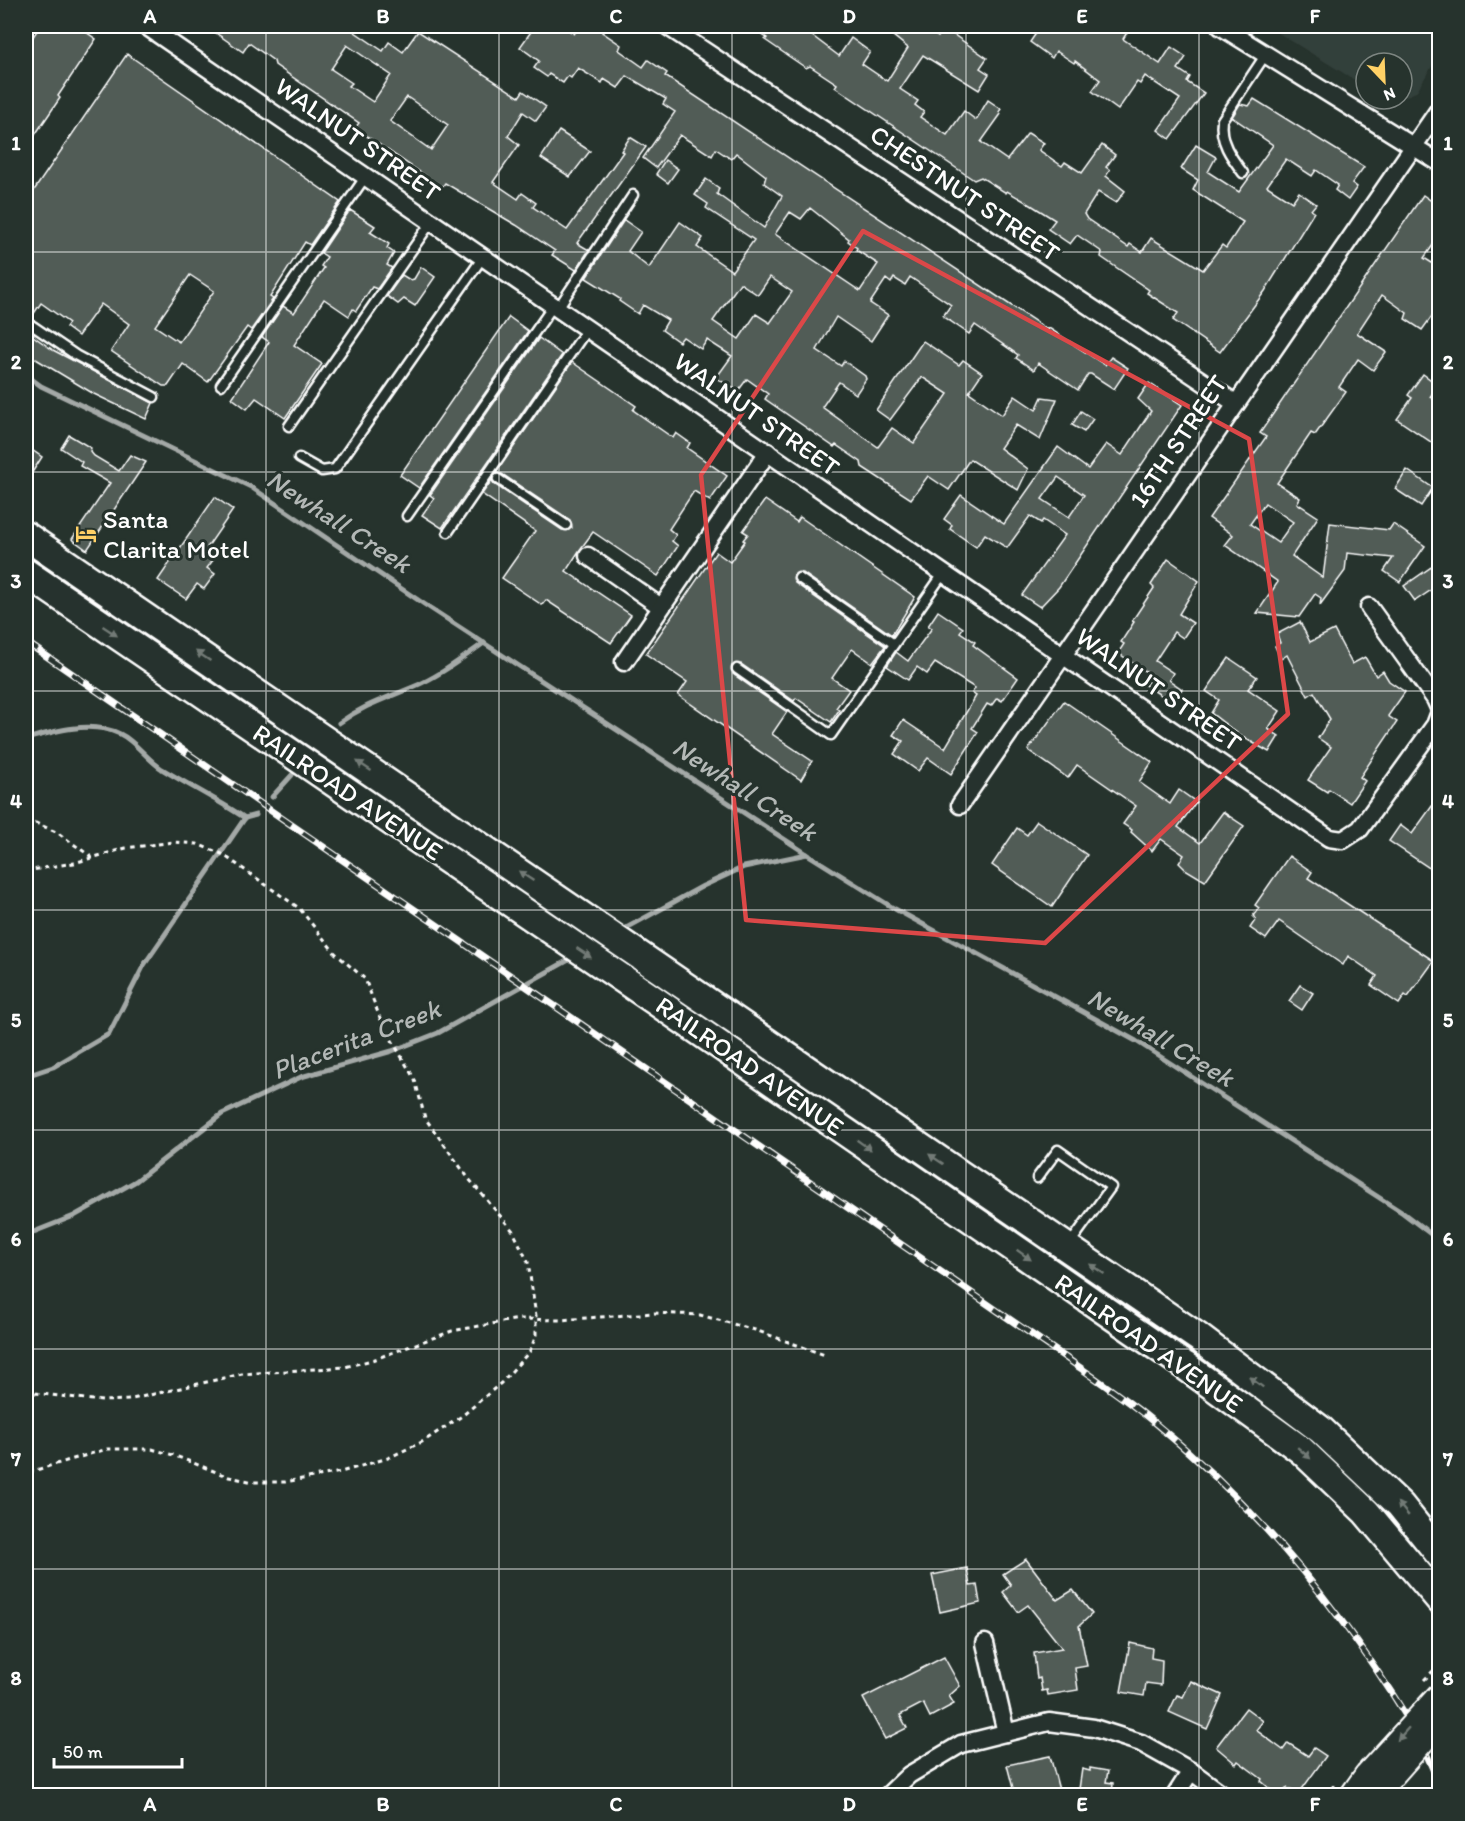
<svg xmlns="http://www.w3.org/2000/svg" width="1465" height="1821" font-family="Itim,sans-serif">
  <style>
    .built { fill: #333f3a }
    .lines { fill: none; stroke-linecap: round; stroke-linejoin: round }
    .stream { stroke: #a4a9a7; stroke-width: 5 }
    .building { fill: #515c57; stroke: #fff; stroke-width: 1.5; fill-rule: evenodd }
    .service-casing { stroke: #fff; stroke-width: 13 }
    .minor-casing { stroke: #fff; stroke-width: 21 }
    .secondary-casing { stroke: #fff; stroke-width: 28 }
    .primary-casing { stroke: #fff; stroke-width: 32 }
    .path { stroke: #fff; stroke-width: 3; stroke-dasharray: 4.5 4.5; stroke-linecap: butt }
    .service { stroke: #26332d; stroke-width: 8 }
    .minor { stroke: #26332d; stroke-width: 16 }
    .secondary { stroke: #26332d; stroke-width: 24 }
    .primary { stroke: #26332d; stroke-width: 27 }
    .rail-casing { stroke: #fff; stroke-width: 7 }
    .rail { stroke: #26332d; stroke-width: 4.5; stroke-dasharray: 14; stroke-linecap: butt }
    .secondary-bridge-casing { stroke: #fff; stroke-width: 28; stroke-linecap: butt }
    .path-bridge { stroke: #fff; stroke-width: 3; stroke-dasharray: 4.5 4.5; stroke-linecap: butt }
    .secondary-bridge { stroke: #26332d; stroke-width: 24 }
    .oneway { fill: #727a76 }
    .marked { fill: none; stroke: #dc4848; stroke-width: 4.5; stroke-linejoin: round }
    .grid { fill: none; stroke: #fff; stroke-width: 1.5; stroke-opacity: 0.55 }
    .labels { text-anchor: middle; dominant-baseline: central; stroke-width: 6; stroke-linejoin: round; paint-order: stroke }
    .street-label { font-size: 26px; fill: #fff; stroke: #26332d }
    .poi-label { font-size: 26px; fill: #fff; stroke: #26332d; text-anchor: start }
    .water-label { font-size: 27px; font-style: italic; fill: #b3b8b6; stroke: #26332d }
    .neatline { fill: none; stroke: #fff; stroke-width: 2 }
    .grid-label { font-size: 20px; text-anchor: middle; font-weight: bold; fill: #fff }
  </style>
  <rect width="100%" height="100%" fill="#26332d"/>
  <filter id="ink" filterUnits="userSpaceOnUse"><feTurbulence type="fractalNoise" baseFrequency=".0167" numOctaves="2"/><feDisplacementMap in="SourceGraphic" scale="12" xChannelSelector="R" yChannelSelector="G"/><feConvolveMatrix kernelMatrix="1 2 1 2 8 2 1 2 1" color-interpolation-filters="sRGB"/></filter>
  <g filter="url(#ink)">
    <path class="built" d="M1267,26H1439V55L1416,92L1402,98V63H1366V87Z"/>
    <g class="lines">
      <g class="stream">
        <path d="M26,375L41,386L251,487L424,604L807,854L895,909L1136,1041L1403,1213L1440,1241"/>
        <path d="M339,723C364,705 385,699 413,687C438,677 461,659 484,643"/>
        <path d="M26,739C54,731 91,720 120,734C135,741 148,760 162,769C190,786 218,800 245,818L256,815"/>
        <path d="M272,797L292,775"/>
        <path d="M619,932L703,886L744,867L807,854"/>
        <path d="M26,1076L53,1067L109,1034L144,965L245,818"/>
        <path d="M26,1235L74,1216L136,1181L222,1114L301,1077L392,1051L438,1033L574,957"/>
      </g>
    </g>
    <g class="building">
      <path d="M40,26H77L96,39L58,96L60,98L26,148V47Z"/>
      <path d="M206,26H346L383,51L389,42L403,52L418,31L519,97L523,91L546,107L536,121L523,112L508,136L519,145L493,182L518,199L522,193L536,203L533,207L567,230L623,152L621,151L630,137L646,147L577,243L589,250L576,270L552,255L555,251L516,225L445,183L442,187L355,128L359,123L275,65L274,61L249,43L243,52ZM347,45L391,75L373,102L349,86L352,83L331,69ZM407,97L448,125L431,150L390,121Z"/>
      <path d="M535,26H563L574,34L580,26H607L602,32L621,45L619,50L643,67L648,60L667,73L665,76L1048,330L1049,328L1105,365L1111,357L1128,368L1114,389L1091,374H1088L1078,390L1038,363L1034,370L1016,358L1018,355L975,325L969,334L943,316L951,305L910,277L905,285L894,278L891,283L886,279L870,303L888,315L871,341L836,317L817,350L841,366L844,361L865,376L866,379L856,394L839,382L822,407L878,447L892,428L914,443L948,394L922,377L890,420L876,410L923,341L959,365L963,360L982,373L969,392L1002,415L1015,396L1036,410L1042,397L1057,399L1040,440L1016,425L1000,448L1028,469L1018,490L970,459L949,490L928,476L911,499L862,467L861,462L836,445L834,447L765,399L768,394L747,379L738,391L716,378L732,356L707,340L701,349L683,337L679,342L662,330L668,320L643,305L638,314L619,301L620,299L586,278L624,220L641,232L628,251L649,268L680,222L703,238L697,247L732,271L754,240L706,208L708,204L695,195L706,179L719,188L717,194L764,228L782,196L764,183L766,176L736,153L731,159L716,149L712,156L680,135L656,168L643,158L675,112L663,104L666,99L627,76L618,88L604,79L602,83L578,68L571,78L568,76L563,83L549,74L547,77L534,68L539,61L520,47ZM810,208L849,239L848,241L857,248L856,250L878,264L860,291L775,234L790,212L801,219ZM770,277L792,292L770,323L756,314L739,339L713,321L740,283L758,295Z"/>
      <path d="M767,26H799L839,56L851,38L870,52L862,64L887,81L908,48L892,35L898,26H921L938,37L944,28L987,58L980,68L989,74L979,90L923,55L900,89L918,101L915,105L924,112L920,117L947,135L964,111L976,120L988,100L1001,109L999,112L1001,114L981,142L1007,160L1028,133L1044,143L1039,150L1062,166L1065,162L1082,173L1102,145L1115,155L1106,167L1110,170L1106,176L1125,191L1116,203L1098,192L1084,214L1087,219L1128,247L1130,244L1142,252L1151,238L1203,270L1222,245L1226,248L1243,222L1193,190L1198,180L1181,169L1196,145L1216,157L1208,172L1239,192L1273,145L1232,117L1240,104L1249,106L1254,99L1364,167L1352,183L1357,187L1348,200L1335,190L1338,185L1316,170L1312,176L1286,159L1267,186L1292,202L1299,192L1316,204L1311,210L1314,212L1265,291L1220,352L1173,320L1178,313L1147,293L1149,290L1101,257L1102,252L1077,235L1070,244L1048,229L1055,220L1031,205L1007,191L1006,193L981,177L974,180L835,87L837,84L810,66L806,68L765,40L767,38L761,34Z"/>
      <path d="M1041,26H1131L1123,39L1160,64L1171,47L1186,57L1178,69L1190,77L1187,82L1204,93L1170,139L1158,130L1180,99L1145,76L1140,84L1137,82L1118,110L1092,91L1100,80L1075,61L1074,63L1056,51L1052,58L1030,42Z"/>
      <path d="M127,54L340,202L310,245L305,242L270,297L273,299L251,330L247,327L208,382L183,364L168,386H163L111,351L129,324L101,304L78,336L66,327L69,323L41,303L26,325V202ZM190,275L214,291L179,342L155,326Z"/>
      <path d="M559,131L590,151L570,177L541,158Z"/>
      <path d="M665,160L678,169L668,183L656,174Z"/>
      <path d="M1423,195L1440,207V235L1424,258L1440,268V305L1422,330L1405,319L1407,313L1382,295L1357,333L1386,352L1373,370L1358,359L1339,387L1346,392L1315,435L1311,433L1277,483L1300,498L1297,503L1318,517L1292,556L1323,578L1330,523L1389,530L1393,524L1425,546L1400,582L1384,571L1393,558L1347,553L1345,571L1320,605L1321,598L1315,594L1299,617L1257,613L1278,582L1225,545L1233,535L1209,518L1266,437L1260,433ZM1265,503L1293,522L1278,543L1250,524Z"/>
      <path d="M350,210L375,226L370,232L389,244L387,248L394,253L387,265L392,268L377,289L372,287L356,311L353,309L349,316L324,299L294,345L322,364L285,418L256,398L247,409L232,398L269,342L262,337L283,306L294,313L324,268L321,266L327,257L321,253Z"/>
      <path d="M421,267L435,277L415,306L404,299L398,304L387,296L402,275L410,280L414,279Z"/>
      <path d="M509,317L528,331L419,488L400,475Z"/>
      <path d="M26,331L53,350L153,403L146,419L94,394L26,353Z"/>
      <path d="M539,338L562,355L442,528L422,515L434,498L430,495Z"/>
      <path d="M572,362L636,406L633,410L673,438L676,433L690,443L687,448L727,476L710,501L694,491L669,529L676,535L672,541L678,546L658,576L593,532L579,551L566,571L631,615L611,643L546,600L542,605L502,578L535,531L482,494L492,480L494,484L562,530L572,528L570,520L502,474L496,473Z"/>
      <path d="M1423,374L1438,385L1430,397L1440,403V448L1397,419L1412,398L1408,395Z"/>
      <path d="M1149,383L1182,405L1059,587L1040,607L1022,595L1065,535L1043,520L1041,523L1030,516L1007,548L985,534L976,547L950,529L952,525L944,519L961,495L1004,524L1058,447L1088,469L1106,444L1122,455L1151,411L1138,399ZM1058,477L1084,495L1069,517L1042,499Z"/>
      <path d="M1081,411L1093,419L1084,432L1072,425Z"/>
      <path d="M69,435L91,448L90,451L94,456L119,471L130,455L146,462L87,550L72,539L110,483L80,466L82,462L61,448Z"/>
      <path d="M26,446L42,457L26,482Z"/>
      <path d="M1407,470L1433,488L1421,506L1395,489Z"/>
      <path d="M215,497L233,510L204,552L214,559L207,568L215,574L204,589L197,584L186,599L158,580Z"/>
      <path d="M765,500L797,522L800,517L915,597L892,635L803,573L794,575L795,583L885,646L872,663L852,649L832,678L849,690L836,708L839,710L831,722L796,698L794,701L741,664L732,666L733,674L787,712L772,734L812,761L801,780L678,695L687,682L646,654L716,552L730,562L745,541L743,540L748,534L743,531Z"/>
      <path d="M1168,559L1199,581L1179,614L1193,623L1183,638L1174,632L1155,661L1173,673L1169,680L1182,689L1174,701L1167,695L1165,698L1145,685L1152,676L1118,653L1124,644L1121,642L1134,622L1132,621L1154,588L1151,585Z"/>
      <path d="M1440,561V584L1415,601L1404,586Z"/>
      <path d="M938,611L963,628L960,632L975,642L973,645L1018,678L1002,701L997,698L991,706L987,704L972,728L978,732L951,774L928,758L918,771L894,754L903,741L893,735L903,720L945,748L976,696L972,693L975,688L935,663L927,674L917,667L908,680L887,666L896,652L908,661L932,628L928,626Z"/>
      <path d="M1300,622L1310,642L1334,630L1352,664L1365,657L1376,676L1383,671L1389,681L1405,692L1388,716L1397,722L1360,777L1365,781L1350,803L1329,789L1327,792L1308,780L1331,747L1318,738L1330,719L1314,692L1308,696L1287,655L1281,659L1275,646L1280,643L1277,634Z"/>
      <path d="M1229,658L1257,677L1248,689L1280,711L1268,729L1279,736L1269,752L1241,736L1211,713L1219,700L1206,691Z"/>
      <path d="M1064,701L1152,762L1139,782L1170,804L1179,790L1196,802L1178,827L1200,843L1223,812L1244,826L1205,881L1185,869L1179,863L1184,855L1161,839L1152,851L1131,832L1132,830L1123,824L1136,806L1077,765L1068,778L1028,750Z"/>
      <path d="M1440,795V875L1389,841L1400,825L1412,834Z"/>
      <path d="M1037,821L1087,855L1052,907L992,865L1017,828L1027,835Z"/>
      <path d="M1289,856L1312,872L1308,878L1434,961L1408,997L1405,995L1399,1004L1371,985L1377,976L1348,956L1343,965L1279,921L1266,939L1250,928L1256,919L1253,916L1259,908L1255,905Z"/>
      <path d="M1300,985L1313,993L1302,1010L1289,1001Z"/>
      <path d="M1026,1559L1057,1600L1073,1590L1092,1614L1079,1626L1087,1666L1075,1668L1078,1690L1048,1695L1047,1690L1042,1691L1040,1678L1037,1679L1034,1653L1062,1648L1028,1605L1018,1612L1003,1592L1011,1585L1003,1574Z"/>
      <path d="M967,1568L970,1586L977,1585L980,1603L940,1612L932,1575Z"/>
      <path d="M1130,1643L1152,1648L1151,1658L1162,1660L1161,1685L1146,1683L1144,1696L1121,1692Z"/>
      <path d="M944,1657L960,1686L949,1696L954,1704L930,1717L923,1703L900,1715L907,1728L885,1739L863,1698Z"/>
      <path d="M1191,1681L1222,1695L1207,1729L1169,1712L1177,1695L1183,1697Z"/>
      <path d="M1246,1708L1263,1721L1256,1730L1283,1750L1288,1743L1308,1756L1314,1748L1326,1756L1300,1792L1287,1788L1279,1796L1261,1781L1262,1779L1238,1761L1236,1764L1216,1747Z"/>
      <path d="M1050,1756L1059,1790L1038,1796H1015L1007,1765Z"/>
      <path d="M1090,1768L1108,1771L1106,1782L1113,1783L1112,1796H1078L1082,1769L1090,1771Z"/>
    </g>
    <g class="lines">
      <defs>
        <g id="service">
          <path d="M1243,173C1231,157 1219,141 1222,120L1266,54"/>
          <path d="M558,308L633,195"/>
          <path d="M33,326L77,356L154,397"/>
          <path d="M221,385L366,176"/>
          <path d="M289,426L432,221"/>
          <path d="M299,458L322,471L335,469L483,257"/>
          <path d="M498,479L566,525"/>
          <path d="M407,516L553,306"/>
          <path d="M448,532L588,328"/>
          <path d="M799,578L894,644"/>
          <path d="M737,669L831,735L943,574"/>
          <path d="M1037,1178L1058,1150L1111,1187L1069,1245"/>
        </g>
        <g id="minor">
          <path d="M146,26L1329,838L1343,840L1360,829L1435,725L1440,712"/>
          <path d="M667,26L1235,403"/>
          <path d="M1220,26L1440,163"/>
          <path d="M588,556L661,607"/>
          <path d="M1369,607L1435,699L1440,710"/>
          <path d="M624,662L768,452"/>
          <path d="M960,805L1440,108"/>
          <path d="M985,1643L1006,1733"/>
          <path d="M887,1796L909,1775L961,1744L1049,1722L1094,1728L1141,1743L1191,1771L1225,1796"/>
          <path d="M1175,1796L1191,1771"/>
        </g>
        <path id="secondary" d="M1352,1796L1367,1775"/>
        <g id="primary">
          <path d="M26,536L1198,1337L1321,1430L1400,1505L1440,1555"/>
          <path d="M26,573L654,1000L1184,1365L1301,1450L1366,1512L1440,1600"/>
        </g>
      </defs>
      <use href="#service" class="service-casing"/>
      <use href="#minor" class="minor-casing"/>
      <use href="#secondary" class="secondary-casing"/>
      <use href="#primary" class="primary-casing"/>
      <g class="path">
        <path d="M26,826L36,823L58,833L93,858"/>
        <path d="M26,871L74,863L126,848L174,842L197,844L222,854L299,908L335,953L365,979L382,1023L415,1080L425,1118L469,1179L513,1231L528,1262L536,1316V1335L530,1351L501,1383L462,1416L424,1441L388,1458L341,1472L285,1482H254L229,1477L173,1455L152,1449H107L26,1473"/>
        <path d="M26,1392L102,1401L128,1400L242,1374L345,1367L372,1360L452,1331L519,1319L560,1320L654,1313L700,1315L755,1330L825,1355"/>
        <path d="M1326,1796L1334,1785"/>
      </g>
      <use href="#service" class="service"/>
      <use href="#minor" class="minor"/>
      <use href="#secondary" class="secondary"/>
      <use href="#primary" class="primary"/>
      <defs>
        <path id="rail" d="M26,642L1069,1360C1096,1379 1124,1398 1150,1419C1254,1504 1340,1608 1410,1722C1422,1741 1430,1764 1440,1784"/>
      </defs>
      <use href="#rail" class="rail-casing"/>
      <use href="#rail" class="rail"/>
      <defs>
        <g id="secondary-bridge">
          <path d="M1367,1775L1440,1695"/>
          <path d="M1378,1791L1440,1721"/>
        </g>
      </defs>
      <use href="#secondary-bridge" class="secondary-bridge-casing"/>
      <path class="path-bridge" d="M1424,1680L1440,1664"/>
      <use href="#secondary-bridge" class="secondary-bridge"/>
    </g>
    <defs><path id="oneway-solid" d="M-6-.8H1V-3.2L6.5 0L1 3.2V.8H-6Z" transform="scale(1.5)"/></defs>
    <g class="oneway">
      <use href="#oneway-solid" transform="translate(110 631) rotate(34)"/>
      <use href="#oneway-solid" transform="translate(203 656) rotate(-146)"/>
      <use href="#oneway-solid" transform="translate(364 766) rotate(-146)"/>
      <use href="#oneway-solid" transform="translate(526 876) rotate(-146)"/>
      <use href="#oneway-solid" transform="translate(584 953) rotate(34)"/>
      <use href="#oneway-solid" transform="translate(864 1145) rotate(35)"/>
      <use href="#oneway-solid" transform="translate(936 1159) rotate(-146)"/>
      <use href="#oneway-solid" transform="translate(1024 1255) rotate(35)"/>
      <use href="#oneway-solid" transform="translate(1097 1269) rotate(-146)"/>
      <use href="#oneway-solid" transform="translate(1256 1382) rotate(-143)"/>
      <use href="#oneway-solid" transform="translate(1304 1453) rotate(41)"/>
      <use href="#oneway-solid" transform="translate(1403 1509) rotate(-130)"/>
      <use href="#oneway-solid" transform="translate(1403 1734) rotate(131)"/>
    </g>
  </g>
  <path class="marked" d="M863,231L1249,439L1288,714L1045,943L746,920L701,475Z"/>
  <path class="grid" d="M266,26V1796M499,26V1796M732,26V1796M966,26V1796M1199,26V1796M26,252H1440M26,472H1440M26,691H1440M26,910H1440M26,1130H1440M26,1349H1440M26,1569H1440"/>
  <defs>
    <symbol id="hotel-bare" viewBox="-9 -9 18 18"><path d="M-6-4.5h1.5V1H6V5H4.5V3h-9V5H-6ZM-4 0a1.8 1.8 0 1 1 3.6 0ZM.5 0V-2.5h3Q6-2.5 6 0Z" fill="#ffd166" stroke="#26332d" stroke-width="2.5" paint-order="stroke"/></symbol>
  </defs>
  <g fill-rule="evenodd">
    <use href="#hotel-bare" x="71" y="519" width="30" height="30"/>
  </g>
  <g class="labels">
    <g class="street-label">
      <text transform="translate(358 139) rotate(35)">WALNUT STREET</text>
      <text transform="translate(965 193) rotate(34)">CHESTNUT STREET</text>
      <text transform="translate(757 414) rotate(35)">WALNUT STREET</text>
      <text transform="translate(1178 441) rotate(-56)">16TH STREET</text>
      <text transform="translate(1159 689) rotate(35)">WALNUT STREET</text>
      <text transform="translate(348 792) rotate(34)">RAILROAD AVENUE</text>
      <text transform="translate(750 1066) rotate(35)">RAILROAD AVENUE</text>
      <text transform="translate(1149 1343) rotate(35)">RAILROAD AVENUE</text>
    </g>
    <g class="poi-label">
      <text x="103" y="519">Santa<tspan x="103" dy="30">Clarita Motel</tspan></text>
    </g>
    <g class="water-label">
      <text transform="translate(339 521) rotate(33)">Newhall Creek</text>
      <text transform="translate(745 789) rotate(33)">Newhall Creek</text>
      <text transform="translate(1161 1037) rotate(31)">Newhall Creek</text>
      <text transform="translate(356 1039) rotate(-21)">Placerita Creek</text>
    </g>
  </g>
  <rect width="1465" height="1821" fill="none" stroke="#26332d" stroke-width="66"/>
  <g transform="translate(1384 81) rotate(157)"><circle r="28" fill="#26332d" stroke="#7d8581" stroke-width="1.5"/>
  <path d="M0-4.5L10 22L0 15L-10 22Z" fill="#ffd166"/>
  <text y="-9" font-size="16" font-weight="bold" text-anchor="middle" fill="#ffffff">N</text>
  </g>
  <path d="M54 1758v9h128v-9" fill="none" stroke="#ffffff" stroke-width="3"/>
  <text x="63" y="1758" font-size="18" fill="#ffffff" stroke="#26332d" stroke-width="4.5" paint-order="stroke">50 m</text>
  <rect x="33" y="33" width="1399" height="1755" class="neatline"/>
  <g class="grid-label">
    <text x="150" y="23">A</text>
    <text x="383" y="23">B</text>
    <text x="616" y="23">C</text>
    <text x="849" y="23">D</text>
    <text x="1082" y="23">E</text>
    <text x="1315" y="23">F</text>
    <text x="16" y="150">1</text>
    <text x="1448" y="150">1</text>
    <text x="16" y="369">2</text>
    <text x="1448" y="369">2</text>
    <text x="16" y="588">3</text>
    <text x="1448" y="588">3</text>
    <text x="16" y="808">4</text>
    <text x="1448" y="808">4</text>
    <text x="16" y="1027">5</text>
    <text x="1448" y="1027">5</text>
    <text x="16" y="1246">6</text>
    <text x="1448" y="1246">6</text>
    <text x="16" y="1466">7</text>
    <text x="1448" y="1466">7</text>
    <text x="16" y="1685">8</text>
    <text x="1448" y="1685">8</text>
    <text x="150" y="1811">A</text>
    <text x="383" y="1811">B</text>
    <text x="616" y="1811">C</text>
    <text x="849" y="1811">D</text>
    <text x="1082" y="1811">E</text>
    <text x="1315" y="1811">F</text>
  </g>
</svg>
